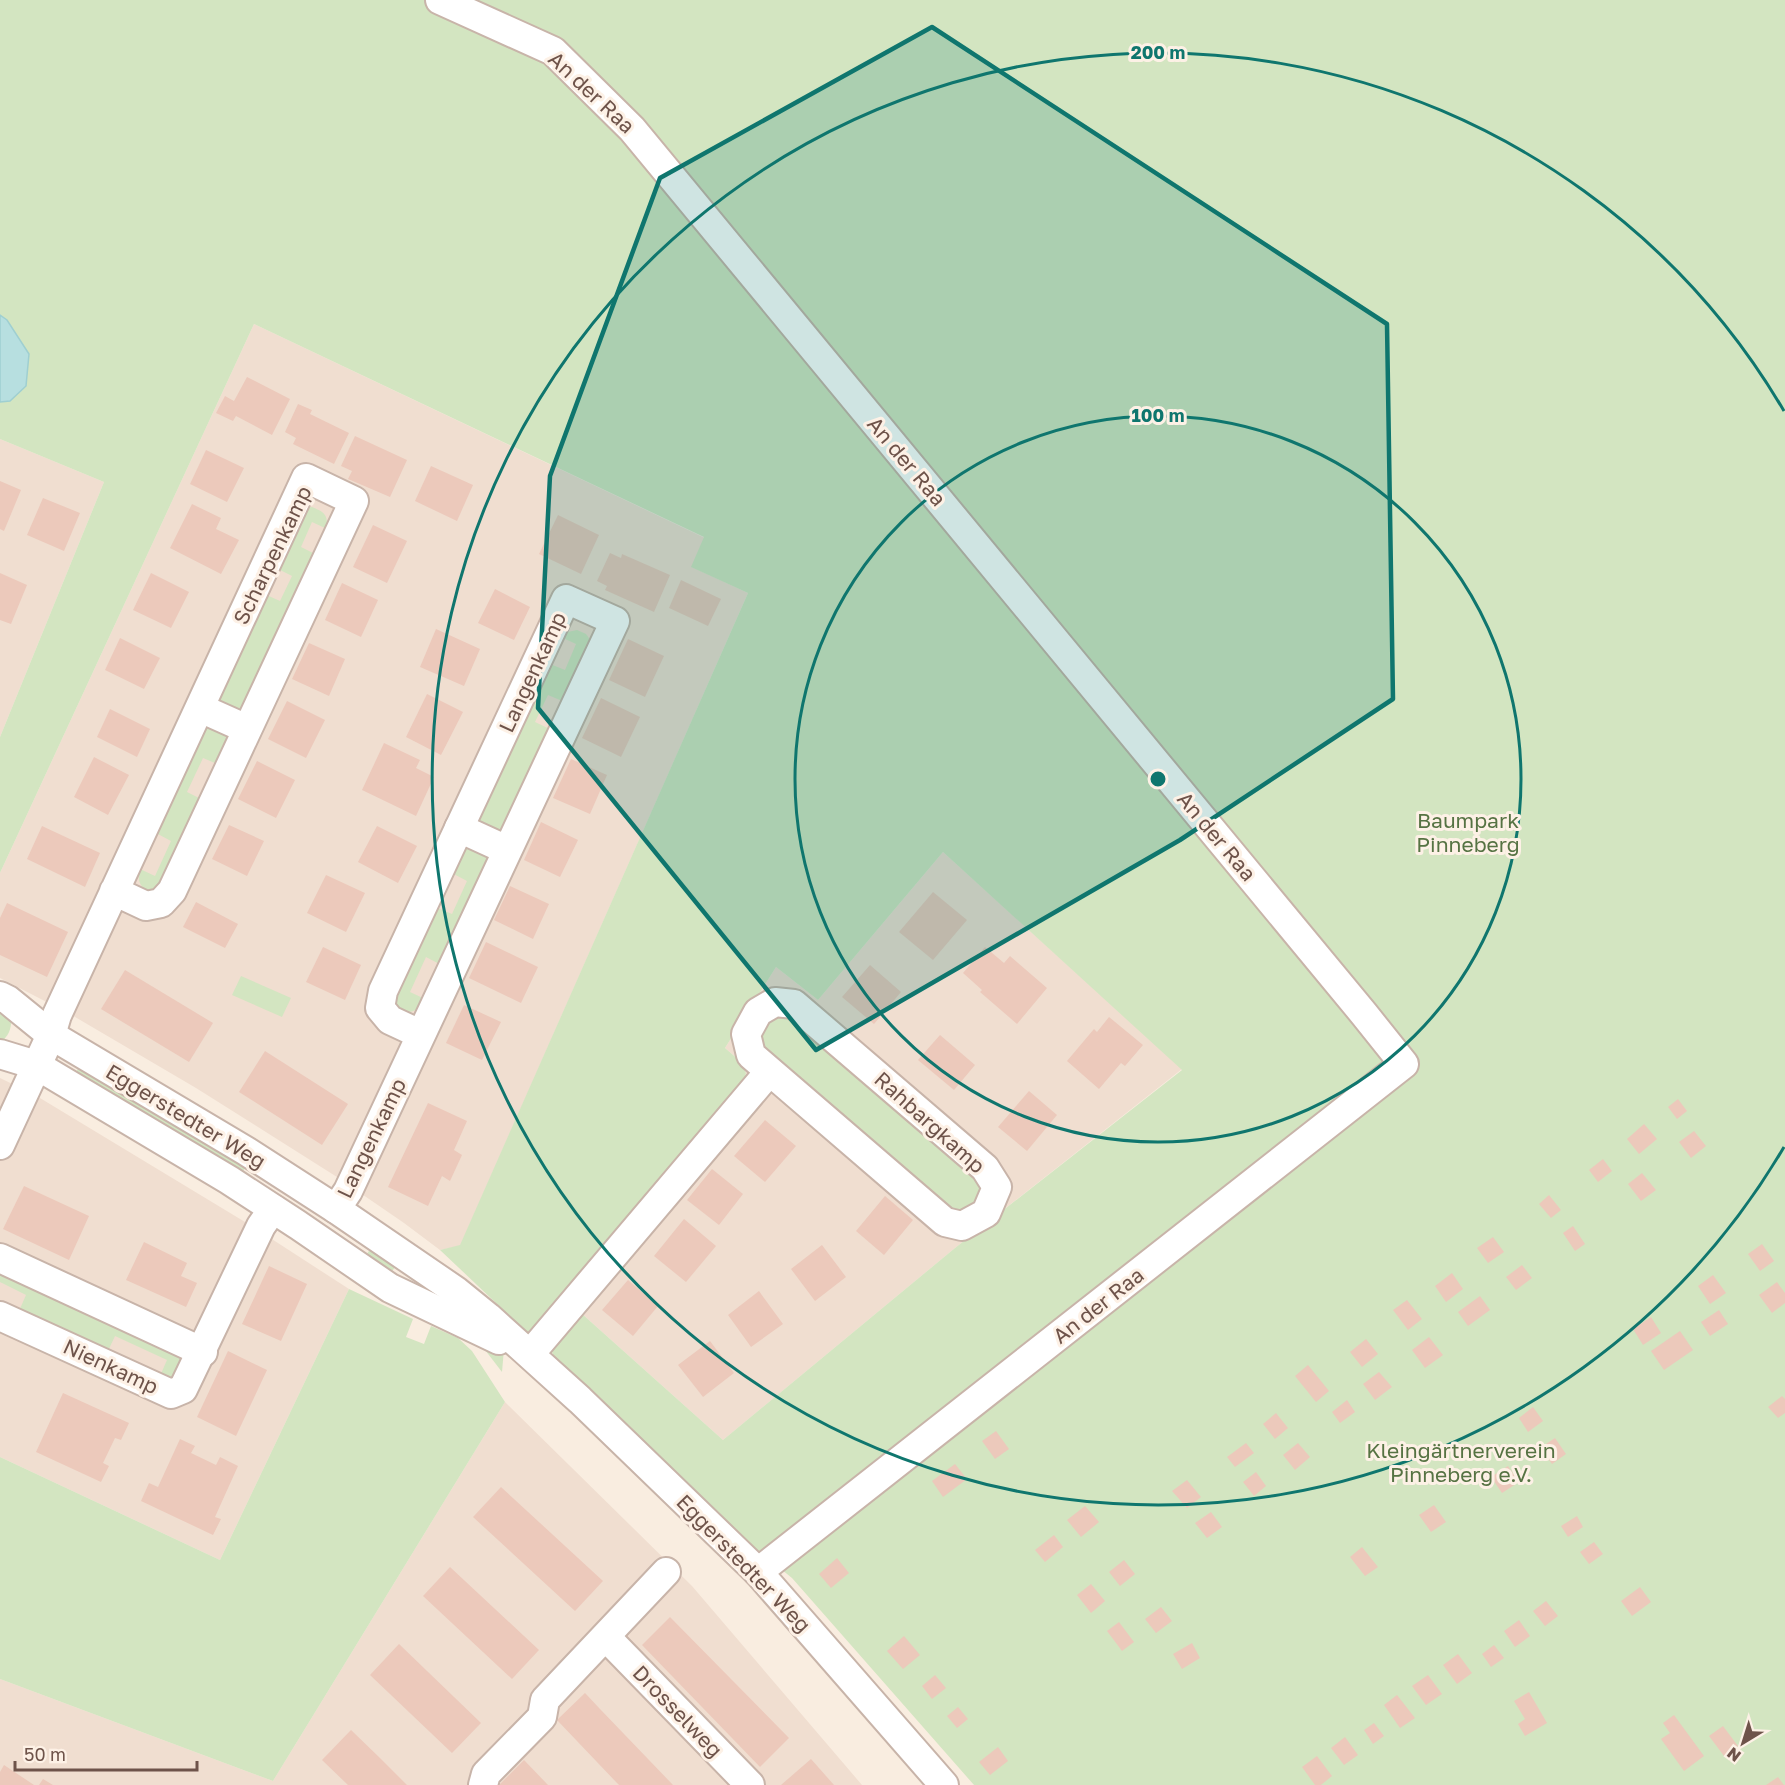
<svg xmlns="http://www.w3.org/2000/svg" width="1785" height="1785" font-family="'Golos Text',sans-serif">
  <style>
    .residential { fill: #f0ded0 }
    .green { fill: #d3e5c1 }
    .water { fill: #b7dfe0; stroke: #9fcfd1; stroke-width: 1.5 }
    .building { fill: #ecc9bb }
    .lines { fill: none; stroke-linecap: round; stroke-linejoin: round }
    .street-casing { stroke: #c8b4a9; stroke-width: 32 }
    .street { stroke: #fff; stroke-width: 28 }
    .marked { fill: #0f766e; fill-opacity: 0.2; stroke: #0f766e; stroke-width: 4.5; stroke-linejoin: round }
    .ring { fill: none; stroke: #0f766e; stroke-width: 3 }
    .labels { text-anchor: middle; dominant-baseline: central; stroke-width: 6; stroke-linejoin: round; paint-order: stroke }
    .street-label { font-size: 21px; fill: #6e534a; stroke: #fdf1e6 }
    .park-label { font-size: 21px; fill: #567343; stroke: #fdf1e6 }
    .centre { fill: #0f766e; stroke: #fdf1e6; stroke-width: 3 }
    .ring-label { font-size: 18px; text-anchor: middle; font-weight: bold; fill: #0f766e; stroke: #fdf1e6; stroke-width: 6; stroke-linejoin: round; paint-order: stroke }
  </style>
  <rect width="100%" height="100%" fill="#f9ede0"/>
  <g class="residential">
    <path d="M254,324L705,538L692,567L748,593L460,1246L440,1250L404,1223L337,1177L196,1088L70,1014L0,978V873Z"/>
    <path d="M0,439L104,482L0,737Z"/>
    <path d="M943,852L1182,1069L955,1248L723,1440L581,1313L743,1087L746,1073L740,1061L725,1048L776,967L818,1000Z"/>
    <path d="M0,1078L35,1095L250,1225L349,1289L220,1560L0,1457Z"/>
    <path d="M505,1402L692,1586L862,1785H0V1679L273,1781Z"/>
  </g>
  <g class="green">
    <path d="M0,0H1785V1785H974L792,1578L744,1539L555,1362L551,1348L581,1313L723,1440L955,1248L1182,1070L943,852L818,1000L776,967L725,1048L740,1061L746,1073L743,1087L532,1337L440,1250L460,1245L748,593L691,567L704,537L254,324L0,873V737L104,482L0,439Z"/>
    <path d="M312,507C324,512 328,514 327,529L312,522L301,547L319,556L241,714L220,706L216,693L262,593L280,601L292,576L274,567L303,508Z"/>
    <path d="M577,630L586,634L591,641L567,703L548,695L535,722L554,731L501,833L476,821L550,664L565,670L576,644L563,638L568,632Z"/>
    <path d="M207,725L231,736L222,766L203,758L187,792L205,801L167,883L151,892C139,887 137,881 140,869L155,876L171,841L156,833Z"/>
    <path d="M464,845L491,857L445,967L426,957L410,992L425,999C415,1016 403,1016 392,1001L433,906L452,914L467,881L448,871Z"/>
    <path d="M241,976L291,998L282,1017L232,995Z"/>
    <path d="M0,1004L11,1014C12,1027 10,1035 0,1043Z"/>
    <path d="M790,1015L983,1182L975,1206L954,1213L768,1056C756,1035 764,1017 790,1015Z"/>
    <path d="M79,1067L246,1163L244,1170L239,1174L76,1078V1072Z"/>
    <path d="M374,1247L400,1260L388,1277L366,1259L368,1252Z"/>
    <path d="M0,1267L183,1355C183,1366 180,1372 170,1378L160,1376L167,1360L115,1336L108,1351L19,1311L26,1295L0,1282Z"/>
    <path d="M349,1289L413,1319L406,1337L424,1344L431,1326L458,1338L472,1351L505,1402L273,1781L0,1679V1457L220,1560Z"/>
    <path d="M472,1333L504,1349L502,1372Z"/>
  </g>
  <path class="water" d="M0,315L7,320L29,354L26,386L10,401L0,402Z"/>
  <g class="building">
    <path d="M247,377L290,399L272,435L236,416L233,421L216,413L225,396L234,401Z"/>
    <path d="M298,404L312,410L310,414L349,433L334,464L293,444L296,438L285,432Z"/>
    <path d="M355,436L407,460L390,497L348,479L352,471L341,466Z"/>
    <path d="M206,450L244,468L227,502L190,484Z"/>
    <path d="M431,466L473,485L457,521L415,501Z"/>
    <path d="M0,481L21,490L4,531L0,529Z"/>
    <path d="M43,498L80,513L64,551L27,535Z"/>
    <path d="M192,504L221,518L216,529L239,540L221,574L170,548Z"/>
    <path d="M558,515L599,535L581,574L539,554Z"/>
    <path d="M373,525L407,541L387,583L353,567Z"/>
    <path d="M610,553L621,558L622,554L670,575L654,612L605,590L607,586L597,581Z"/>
    <path d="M0,573L27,585L11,624L0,620Z"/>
    <path d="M151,573L189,592L171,628L133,610Z"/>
    <path d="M681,580L721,599L708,626L669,608Z"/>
    <path d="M342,583L378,600L361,637L325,620Z"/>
    <path d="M495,589L530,607L514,640L478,623Z"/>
    <path d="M436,629L480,649L464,686L420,667Z"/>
    <path d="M120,638L160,658L144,689L105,670Z"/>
    <path d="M628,639L664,656L645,697L609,680Z"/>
    <path d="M309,643L345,659L329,696L292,679Z"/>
    <path d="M427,694L463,712L441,755L406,737Z"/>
    <path d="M601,698L640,717L621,757L582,738Z"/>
    <path d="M287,701L325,720L306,758L268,739Z"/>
    <path d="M110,709L150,729L137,757L97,737Z"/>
    <path d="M384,743L420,760L416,768L434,777L416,816L362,790Z"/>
    <path d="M94,757L129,775L108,815L74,797Z"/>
    <path d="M571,759L607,775L590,814L553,798Z"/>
    <path d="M257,761L295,780L276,818L238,799Z"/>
    <path d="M541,822L578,840L560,877L524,860Z"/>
    <path d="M229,825L264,841L247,876L212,859Z"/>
    <path d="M42,826L100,853L85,887L27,859Z"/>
    <path d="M377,826L417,846L398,883L358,862Z"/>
    <path d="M326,875L365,893L346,932L307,913Z"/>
    <path d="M510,886L549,904L533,939L494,920Z"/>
    <path d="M933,892L967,920L933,960L899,932Z"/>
    <path d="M196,902L238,924L225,948L183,927Z"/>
    <path d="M7,903L68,932L47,977L0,955V918Z"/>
    <path d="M486,942L538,967L521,1003L469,978Z"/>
    <path d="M323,947L361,965L345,1000L306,982Z"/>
    <path d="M985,947L1004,963L1010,956L1047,988L1017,1024L980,992L982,990L963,973Z"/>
    <path d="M870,965L901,992L874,1024L842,997Z"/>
    <path d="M125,970L213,1023L189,1062L101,1009Z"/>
    <path d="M464,1005L501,1022L482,1060L446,1043Z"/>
    <path d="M1109,1017L1143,1045L1125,1066L1121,1063L1099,1089L1067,1061L1094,1029L1097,1032Z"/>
    <path d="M940,1035L975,1065L954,1090L918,1060Z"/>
    <path d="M265,1051L348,1104L322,1145L239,1092Z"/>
    <path d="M1029,1091L1057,1115L1027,1151L998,1127Z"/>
    <path d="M1678,1099L1687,1111L1677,1119L1668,1107Z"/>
    <path d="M428,1103L467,1121L454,1150L462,1155L450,1181L442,1176L428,1206L388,1187Z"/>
    <path d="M765,1120L796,1146L765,1182L734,1156Z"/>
    <path d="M1644,1124L1657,1139L1639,1154L1627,1139Z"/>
    <path d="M1694,1131L1706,1146L1691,1158L1679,1142Z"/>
    <path d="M1603,1159L1612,1171L1598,1182L1589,1170Z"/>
    <path d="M712,1169L743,1194L719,1225L687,1200Z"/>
    <path d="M1642,1173L1656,1190L1641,1201L1628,1184Z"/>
    <path d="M24,1186L89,1216L69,1260L3,1229Z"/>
    <path d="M1549,1195L1561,1210L1551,1218L1539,1204Z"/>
    <path d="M885,1196L913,1220L884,1255L856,1231Z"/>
    <path d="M684,1219L716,1246L686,1282L654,1256Z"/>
    <path d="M1573,1226L1585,1244L1575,1251L1563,1233Z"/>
    <path d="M1493,1237L1504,1252L1488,1263L1477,1248Z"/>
    <path d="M144,1242L187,1263L181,1276L197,1283L186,1307L126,1280Z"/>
    <path d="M1762,1244L1774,1261L1760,1271L1748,1254Z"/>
    <path d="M822,1245L846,1277L815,1301L791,1269Z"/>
    <path d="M1522,1265L1532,1278L1516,1290L1506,1277Z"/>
    <path d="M269,1266L307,1284L281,1341L242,1324Z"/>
    <path d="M1452,1273L1463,1289L1446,1302L1435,1286Z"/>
    <path d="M1713,1275L1726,1293L1710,1304L1698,1286Z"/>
    <path d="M628,1280L658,1306L633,1336L602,1310Z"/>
    <path d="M1777,1282L1785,1293V1303L1772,1313L1759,1295Z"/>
    <path d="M759,1291L783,1324L751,1347L728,1315Z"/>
    <path d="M1480,1296L1490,1310L1468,1326L1458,1312Z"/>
    <path d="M1407,1300L1422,1319L1408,1330L1393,1310Z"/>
    <path d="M1719,1310L1728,1324L1710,1336L1701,1322Z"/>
    <path d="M1651,1317L1661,1333L1643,1345L1633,1329Z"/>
    <path d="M1680,1331L1693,1350L1664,1370L1651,1351Z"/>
    <path d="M1429,1337L1443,1355L1425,1368L1412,1350Z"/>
    <path d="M1366,1339L1378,1354L1362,1367L1350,1352Z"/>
    <path d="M710,1341L734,1373L703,1397L678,1365Z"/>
    <path d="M228,1351L267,1370L236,1436L197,1417Z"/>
    <path d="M1308,1365L1329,1391L1316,1402L1295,1376Z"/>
    <path d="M1379,1372L1392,1387L1375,1400L1363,1384Z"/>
    <path d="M63,1393L129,1423L121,1440L115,1438L103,1463L109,1466L101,1482L36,1452Z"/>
    <path d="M1782,1396L1785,1399V1413L1778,1418L1768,1407Z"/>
    <path d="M1347,1400L1355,1412L1340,1423L1332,1412Z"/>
    <path d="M1533,1407L1543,1421L1528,1432L1519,1418Z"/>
    <path d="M1276,1413L1288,1428L1275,1439L1263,1424Z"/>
    <path d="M996,1431L1009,1449L995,1459L982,1441Z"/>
    <path d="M1555,1438L1566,1454L1552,1464L1540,1448Z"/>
    <path d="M180,1439L195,1446L191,1453L216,1465L220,1457L238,1466L215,1517L221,1519L213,1535L141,1501L149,1483L158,1487Z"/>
    <path d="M1246,1443L1254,1453L1235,1467L1227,1457Z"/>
    <path d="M1298,1443L1310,1457L1295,1470L1283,1455Z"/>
    <path d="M955,1464L967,1479L943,1497L932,1481Z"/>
    <path d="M1508,1466L1519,1482L1502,1493L1491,1477Z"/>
    <path d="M1256,1472L1266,1486L1254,1496L1243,1482Z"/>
    <path d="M1187,1480L1201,1497L1187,1508L1172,1491Z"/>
    <path d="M501,1487L603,1581L575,1611L473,1517Z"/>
    <path d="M1434,1505L1446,1522L1431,1532L1419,1515Z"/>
    <path d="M1085,1506L1099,1522L1081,1537L1067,1520Z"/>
    <path d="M1211,1512L1222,1527L1207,1538L1195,1523Z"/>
    <path d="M1577,1516L1583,1527L1568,1537L1561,1526Z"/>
    <path d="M1054,1535L1063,1547L1045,1562L1035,1550Z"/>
    <path d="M1594,1542L1603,1554L1589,1564L1580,1552Z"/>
    <path d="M1362,1547L1378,1567L1365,1576L1350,1557Z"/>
    <path d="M837,1558L849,1573L831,1588L819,1574Z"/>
    <path d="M1124,1560L1135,1574L1120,1586L1109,1572Z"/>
    <path d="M450,1567L539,1650L512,1679L423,1596Z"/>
    <path d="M1091,1584L1105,1601L1091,1613L1077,1595Z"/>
    <path d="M1640,1587L1651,1602L1632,1616L1621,1601Z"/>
    <path d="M1546,1601L1558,1616L1545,1626L1533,1611Z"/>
    <path d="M1161,1607L1172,1621L1156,1633L1145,1619Z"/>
    <path d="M670,1617L789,1738L760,1767L642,1645Z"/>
    <path d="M1519,1620L1530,1636L1515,1647L1504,1631Z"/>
    <path d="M1119,1622L1134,1642L1122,1651L1107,1631Z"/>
    <path d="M904,1636L920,1655L903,1669L887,1651Z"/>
    <path d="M1192,1643L1200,1658L1182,1669L1173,1654Z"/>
    <path d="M399,1644L481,1723L452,1753L370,1675Z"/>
    <path d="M1494,1645L1504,1658L1491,1667L1482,1654Z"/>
    <path d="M1458,1654L1472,1673L1457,1684L1443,1665Z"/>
    <path d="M935,1675L946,1688L932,1699L922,1686Z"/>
    <path d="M1428,1675L1442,1694L1426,1705L1412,1686Z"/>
    <path d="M1529,1692L1547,1723L1525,1736L1518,1724L1525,1719L1514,1701Z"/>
    <path d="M585,1693L600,1709L673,1785H619L617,1783L557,1720Z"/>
    <path d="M1397,1695L1415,1718L1400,1728L1384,1705Z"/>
    <path d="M958,1707L968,1719L957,1728L947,1716Z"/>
    <path d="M1674,1715L1704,1756L1684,1771L1661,1739L1670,1733L1663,1723Z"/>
    <path d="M1374,1723L1384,1736L1373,1744L1364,1730Z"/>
    <path d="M1723,1726L1738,1746L1724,1756L1709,1736Z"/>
    <path d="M351,1730L381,1759L407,1785H348L322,1760Z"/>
    <path d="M1345,1737L1358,1755L1344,1765L1331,1748Z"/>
    <path d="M998,1747L1008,1761L990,1775L979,1762Z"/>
    <path d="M1317,1756L1332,1776L1321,1785H1315L1302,1767Z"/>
    <path d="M811,1759L834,1785H781Z"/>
    <path d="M524,1760L548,1785H499Z"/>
    <path d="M4,1765L34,1785H0V1772Z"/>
    <path d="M1778,1777L1784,1785H1766Z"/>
    <path d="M43,1779L53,1785H39Z"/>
  </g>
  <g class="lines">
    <defs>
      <g id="street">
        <path d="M440,0L553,51L632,129L1364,1014L1404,1064L758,1572"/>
        <path d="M200,708L247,729"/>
        <path d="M459,828L507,850"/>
        <path d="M0,996L8,1000L51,1035L246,1151L336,1209L456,1291L488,1317L580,1400L758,1572L944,1785"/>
        <path d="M775,1002L794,1004L985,1168L997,1187L986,1213L962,1226L945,1222L751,1055L746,1034L758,1012Z"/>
        <path d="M0,1054L36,1065L229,1180L298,1225L390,1288L499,1340"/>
        <path d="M0,1145L51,1035L57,1015L306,478L354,501L172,891L161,903L146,906L114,891"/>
        <path d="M336,1209L348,1191L615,621L566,599L383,991L380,1008L390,1020L420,1034"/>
        <path d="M0,1258L203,1352"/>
        <path d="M0,1316L171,1394L183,1389L261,1226L273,1209"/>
        <path d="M530,1354L769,1072"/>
        <path d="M606,1637L750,1785"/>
        <path d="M483,1785L486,1774L542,1717L545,1700L666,1572"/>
      </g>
    </defs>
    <use href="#street" class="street-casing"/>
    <use href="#street" class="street"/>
  </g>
  <path class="marked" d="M932,27L1387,324L1393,699L1180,840L816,1050L538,708L550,476L660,178Z"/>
  <g class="ring">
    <circle cx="1158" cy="779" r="363"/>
    <path d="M1784 1147A726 726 0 1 1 1784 411"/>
  </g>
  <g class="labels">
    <g class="street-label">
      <text transform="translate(592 92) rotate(43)">An der Raa</text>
      <text transform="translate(907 461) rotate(50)">An der Raa</text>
      <text transform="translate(272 555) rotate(-64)">Scharpenkamp</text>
      <text transform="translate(532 672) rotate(-65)">Langenkamp</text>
      <text transform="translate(1217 836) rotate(50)">An der Raa</text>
      <text transform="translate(186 1116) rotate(31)">Eggerstedter Weg</text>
      <text transform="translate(930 1122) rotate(42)">Rahbargkamp</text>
      <text transform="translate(371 1138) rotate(-64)">Langenkamp</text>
      <text transform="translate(1098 1305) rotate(-38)">An der Raa</text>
      <text transform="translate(111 1366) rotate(25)">Nienkamp</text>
      <text transform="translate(744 1563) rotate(46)">Eggerstedter Weg</text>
      <text transform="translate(678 1711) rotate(46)">Drosselweg</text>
    </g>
    <g class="park-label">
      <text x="1468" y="820">Baumpark<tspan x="1468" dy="24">Pinneberg</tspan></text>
      <text x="1461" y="1450">Kleingärtnerverein<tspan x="1461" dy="24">Pinneberg e.V.</tspan></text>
    </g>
  </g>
  <circle cx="1158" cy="779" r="9" class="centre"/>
  <g class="ring-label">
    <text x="1158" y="59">200 m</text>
    <text x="1158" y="422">100 m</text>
  </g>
  <g transform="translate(1743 1743) rotate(218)" stroke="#fdf1e6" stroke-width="4.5" paint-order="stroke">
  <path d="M0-4.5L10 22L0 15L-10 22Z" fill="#6e534a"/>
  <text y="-9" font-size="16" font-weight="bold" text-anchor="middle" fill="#6e534a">N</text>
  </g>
  <path d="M15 1761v9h182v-9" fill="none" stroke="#6e534a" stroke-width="3"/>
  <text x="24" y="1761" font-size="18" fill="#6e534a" stroke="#fdf1e6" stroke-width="4.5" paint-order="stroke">50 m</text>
</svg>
